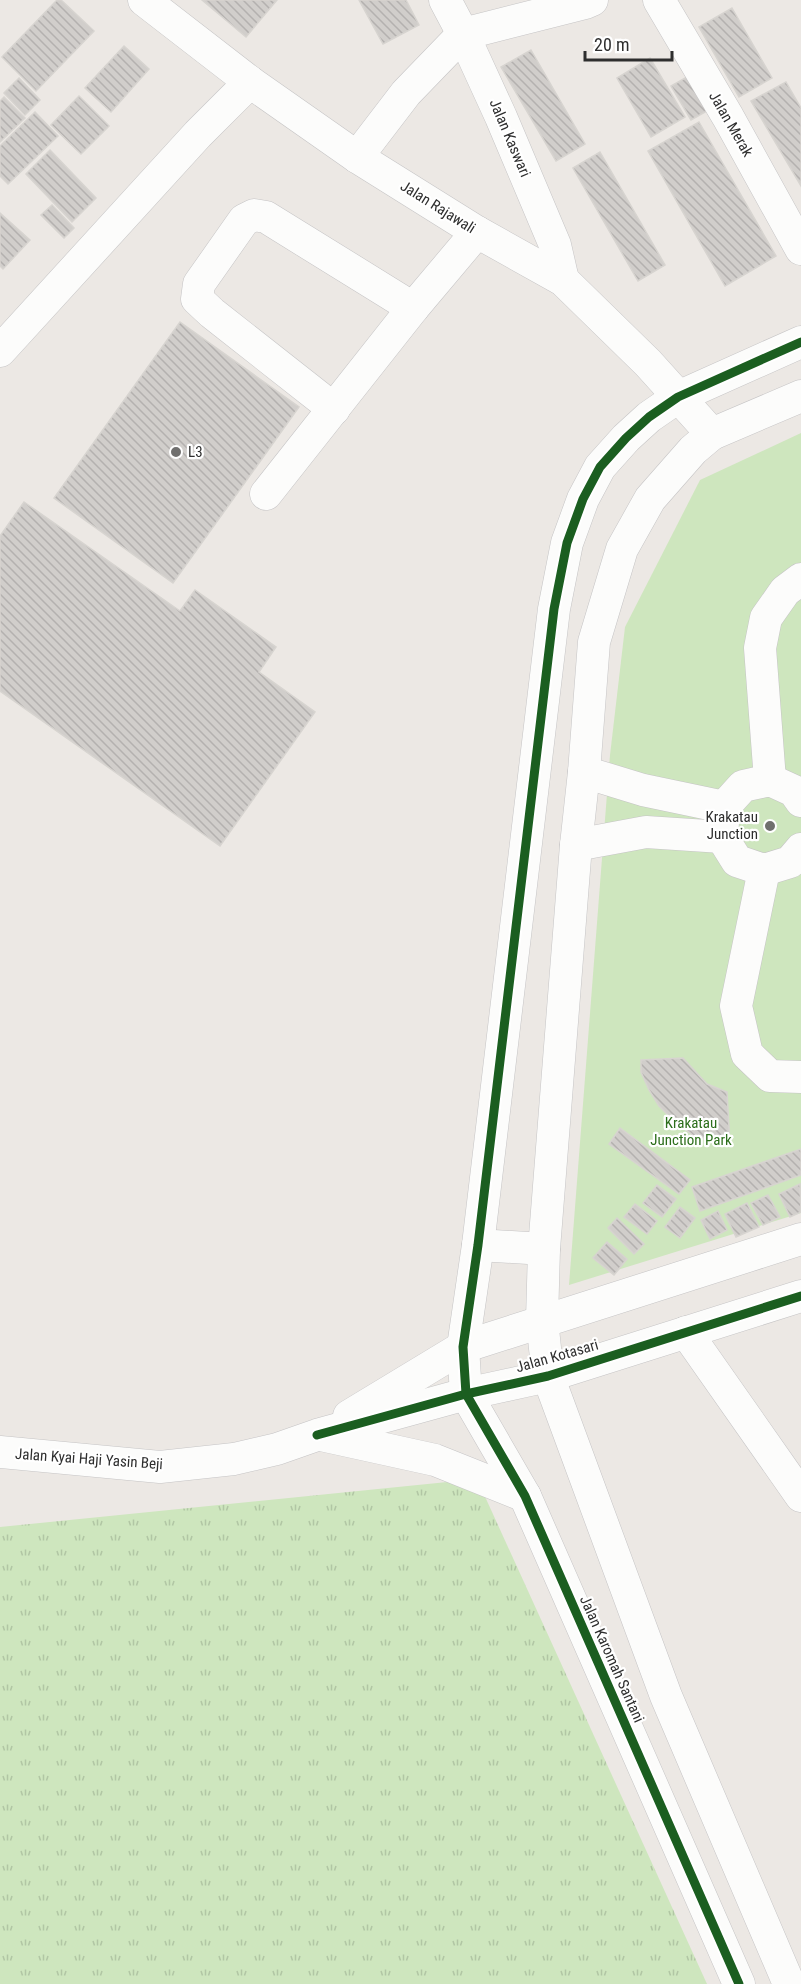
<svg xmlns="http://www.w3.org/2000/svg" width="801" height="1984" font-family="'Roboto Condensed',sans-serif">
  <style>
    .grass { fill: url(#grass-tufts) }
    .park { fill: #cee6be }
    .building { fill: url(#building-back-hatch); stroke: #d7d4d0; stroke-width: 1.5 }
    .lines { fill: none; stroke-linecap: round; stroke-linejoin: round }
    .minor-casing { stroke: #c5c4c5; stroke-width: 33 }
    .minor { stroke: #fcfcfb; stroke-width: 32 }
    .cycleway-casing { stroke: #fff; stroke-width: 13 }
    .cycleway { stroke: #1b5e20; stroke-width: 9 }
    .poi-dot { fill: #706f6e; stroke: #fff; stroke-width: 2 }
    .labels { text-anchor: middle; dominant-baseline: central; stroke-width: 4.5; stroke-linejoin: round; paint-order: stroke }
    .street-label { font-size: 15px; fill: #2e2e2e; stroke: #fff }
    .poi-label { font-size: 15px; fill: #2e2e2e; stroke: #fff; text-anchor: start }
    .park-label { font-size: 15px; fill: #2c6e1b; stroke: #fff }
  </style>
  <defs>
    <pattern id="grass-tufts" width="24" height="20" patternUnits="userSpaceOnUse" patternTransform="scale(1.5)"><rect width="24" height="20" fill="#cee6be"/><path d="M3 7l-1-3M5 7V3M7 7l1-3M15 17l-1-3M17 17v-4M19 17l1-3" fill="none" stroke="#b1c6a4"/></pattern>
    <pattern id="building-back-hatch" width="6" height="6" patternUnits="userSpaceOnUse" patternTransform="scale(1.5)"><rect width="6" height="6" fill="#d1cecb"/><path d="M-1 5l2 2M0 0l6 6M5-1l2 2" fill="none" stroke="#b4b1af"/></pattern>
  </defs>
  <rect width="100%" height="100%" fill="#ece8e4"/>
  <path class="grass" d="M477,1479L707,1984H0V1527Z"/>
  <path class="park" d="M801,433V1213L569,1285L610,755L625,627L700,480Z"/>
  <g class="building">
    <path d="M57,0H61L94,31L36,91L2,57Z"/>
    <path d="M202,0H277L246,37Z"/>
    <path d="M359,0H406L419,25L383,44Z"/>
    <path d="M732,8L772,78L739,97L699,27Z"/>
    <path d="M124,46L149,69L111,112L85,88Z"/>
    <path d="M531,50L585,144L556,161L501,67Z"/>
    <path d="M650,58L685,117L651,137L617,78Z"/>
    <path d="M694,73L714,107L691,120L671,86Z"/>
    <path d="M19,78L40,100L25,115L4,93Z"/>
    <path d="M786,82L801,108V186L751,101Z"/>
    <path d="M79,96L109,126L81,154L51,125Z"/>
    <path d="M4,97L25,118L0,142V101Z"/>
    <path d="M35,112L58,136L8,184L0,176V146Z"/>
    <path d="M699,122L776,256L725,286L648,151Z"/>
    <path d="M50,150L96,198L72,222L26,174Z"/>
    <path d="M600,152L665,265L638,281L573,168Z"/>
    <path d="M52,205L74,228L64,238L41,215Z"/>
    <path d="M0,213L30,240L3,269L0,266Z"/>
    <path d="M180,322L299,407L173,583L54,498Z"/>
    <path d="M24,502L180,611L195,590L276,647L259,672L315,712L220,846L0,691V536Z"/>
    <path d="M683,1058L707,1084L727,1092L730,1145L695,1137L671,1118L659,1106L649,1090L641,1072V1060Z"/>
    <path d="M620,1128L690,1180L679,1194L609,1144Z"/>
    <path d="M801,1149V1175L700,1211L692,1187Z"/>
    <path d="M800,1184L801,1212L790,1217L779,1194Z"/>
    <path d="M657,1185L676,1199L662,1217L643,1203Z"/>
    <path d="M768,1195L780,1217L763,1225L751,1203Z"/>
    <path d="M747,1203L759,1227L736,1237L725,1214Z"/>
    <path d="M635,1204L657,1221L647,1234L624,1217Z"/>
    <path d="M680,1207L695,1218L680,1238L665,1227Z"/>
    <path d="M718,1211L727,1230L710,1239L701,1220Z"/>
    <path d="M617,1218L644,1244L634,1254L608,1228Z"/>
    <path d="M607,1242L627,1259L614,1275L593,1258Z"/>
  </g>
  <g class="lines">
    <defs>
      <g id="minor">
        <path d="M144,0L250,82L357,157L477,232L563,280L648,363L712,434"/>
        <path d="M445,0L463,34L501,117L555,245L563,280"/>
        <path d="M659,0L728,117L801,249"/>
        <path d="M357,157L406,93L463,34L585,3L592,0"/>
        <path d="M0,351L198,134L250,82"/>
        <path d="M334,409L212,313L197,299L199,284L244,220L254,215L266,217L413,308"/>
        <path d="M266,494L413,308L477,232"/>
        <path d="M584,772L643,790L724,807"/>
        <path d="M770,780L760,648L766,618L785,591L801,579"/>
        <path d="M801,801L794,791L770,780L743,786L724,807L722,837L737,861L764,870L790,862L801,849"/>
        <path d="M576,845L646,832L722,837"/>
        <path d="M764,870L736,1006L747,1054L770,1076L801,1077"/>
        <path d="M478,1245L544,1249"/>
        <path d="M686,1332L801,1496"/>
        <path d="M349,1416L463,1347L801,1239"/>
        <path d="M321,1435L435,1460L525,1496"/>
        <path d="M0,1452L160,1467L234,1459L277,1449L317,1435L466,1394L548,1376L801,1296"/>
        <path d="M739,1984L525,1496L466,1394L463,1347L478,1245L554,609L567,543L583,499L600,467L626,438L649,417L678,397L801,342"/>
        <path d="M789,1984L666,1696L548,1376L542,1320L544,1249L576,845L584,772L594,642L622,549L650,499L693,450L712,434L801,396"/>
      </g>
    </defs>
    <use href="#minor" class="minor-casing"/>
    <use href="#minor" class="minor"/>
    <defs>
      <g id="cycleway">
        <path d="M317,1435L466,1394L548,1376L801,1296"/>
        <path d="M739,1984L525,1496L466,1394L463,1347L478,1245L554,609L567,543L583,499L600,467L626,438L649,417L678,397L801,342"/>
      </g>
    </defs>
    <use href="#cycleway" class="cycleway-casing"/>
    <use href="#cycleway" class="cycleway"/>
  </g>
  <g class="poi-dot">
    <circle cx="176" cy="452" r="6"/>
    <circle cx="770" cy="826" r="6"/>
  </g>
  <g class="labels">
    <g class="street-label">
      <text transform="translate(731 124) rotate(60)">Jalan Merak</text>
      <text transform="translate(510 138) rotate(67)">Jalan Kaswari</text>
      <text transform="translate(438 207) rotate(32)">Jalan Rajawali</text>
      <text transform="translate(557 1356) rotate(-16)">Jalan Kotasari</text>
      <text transform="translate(89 1459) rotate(4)">Jalan Kyai Haji Yasin Beji</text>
      <text transform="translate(612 1659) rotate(66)">Jalan Karomah Santani</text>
    </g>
    <g class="poi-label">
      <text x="188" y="452">L3</text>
      <text x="758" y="817" text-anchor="end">Krakatau<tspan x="758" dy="17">Junction</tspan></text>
    </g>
    <g class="park-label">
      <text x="691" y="1123">Krakatau<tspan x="691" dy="17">Junction Park</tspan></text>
    </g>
  </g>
  <path d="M585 51v9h87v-9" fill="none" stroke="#2e2e2e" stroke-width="3"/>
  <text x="594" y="51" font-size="18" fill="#2e2e2e" stroke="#ffffff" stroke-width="4.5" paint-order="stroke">20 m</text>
</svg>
